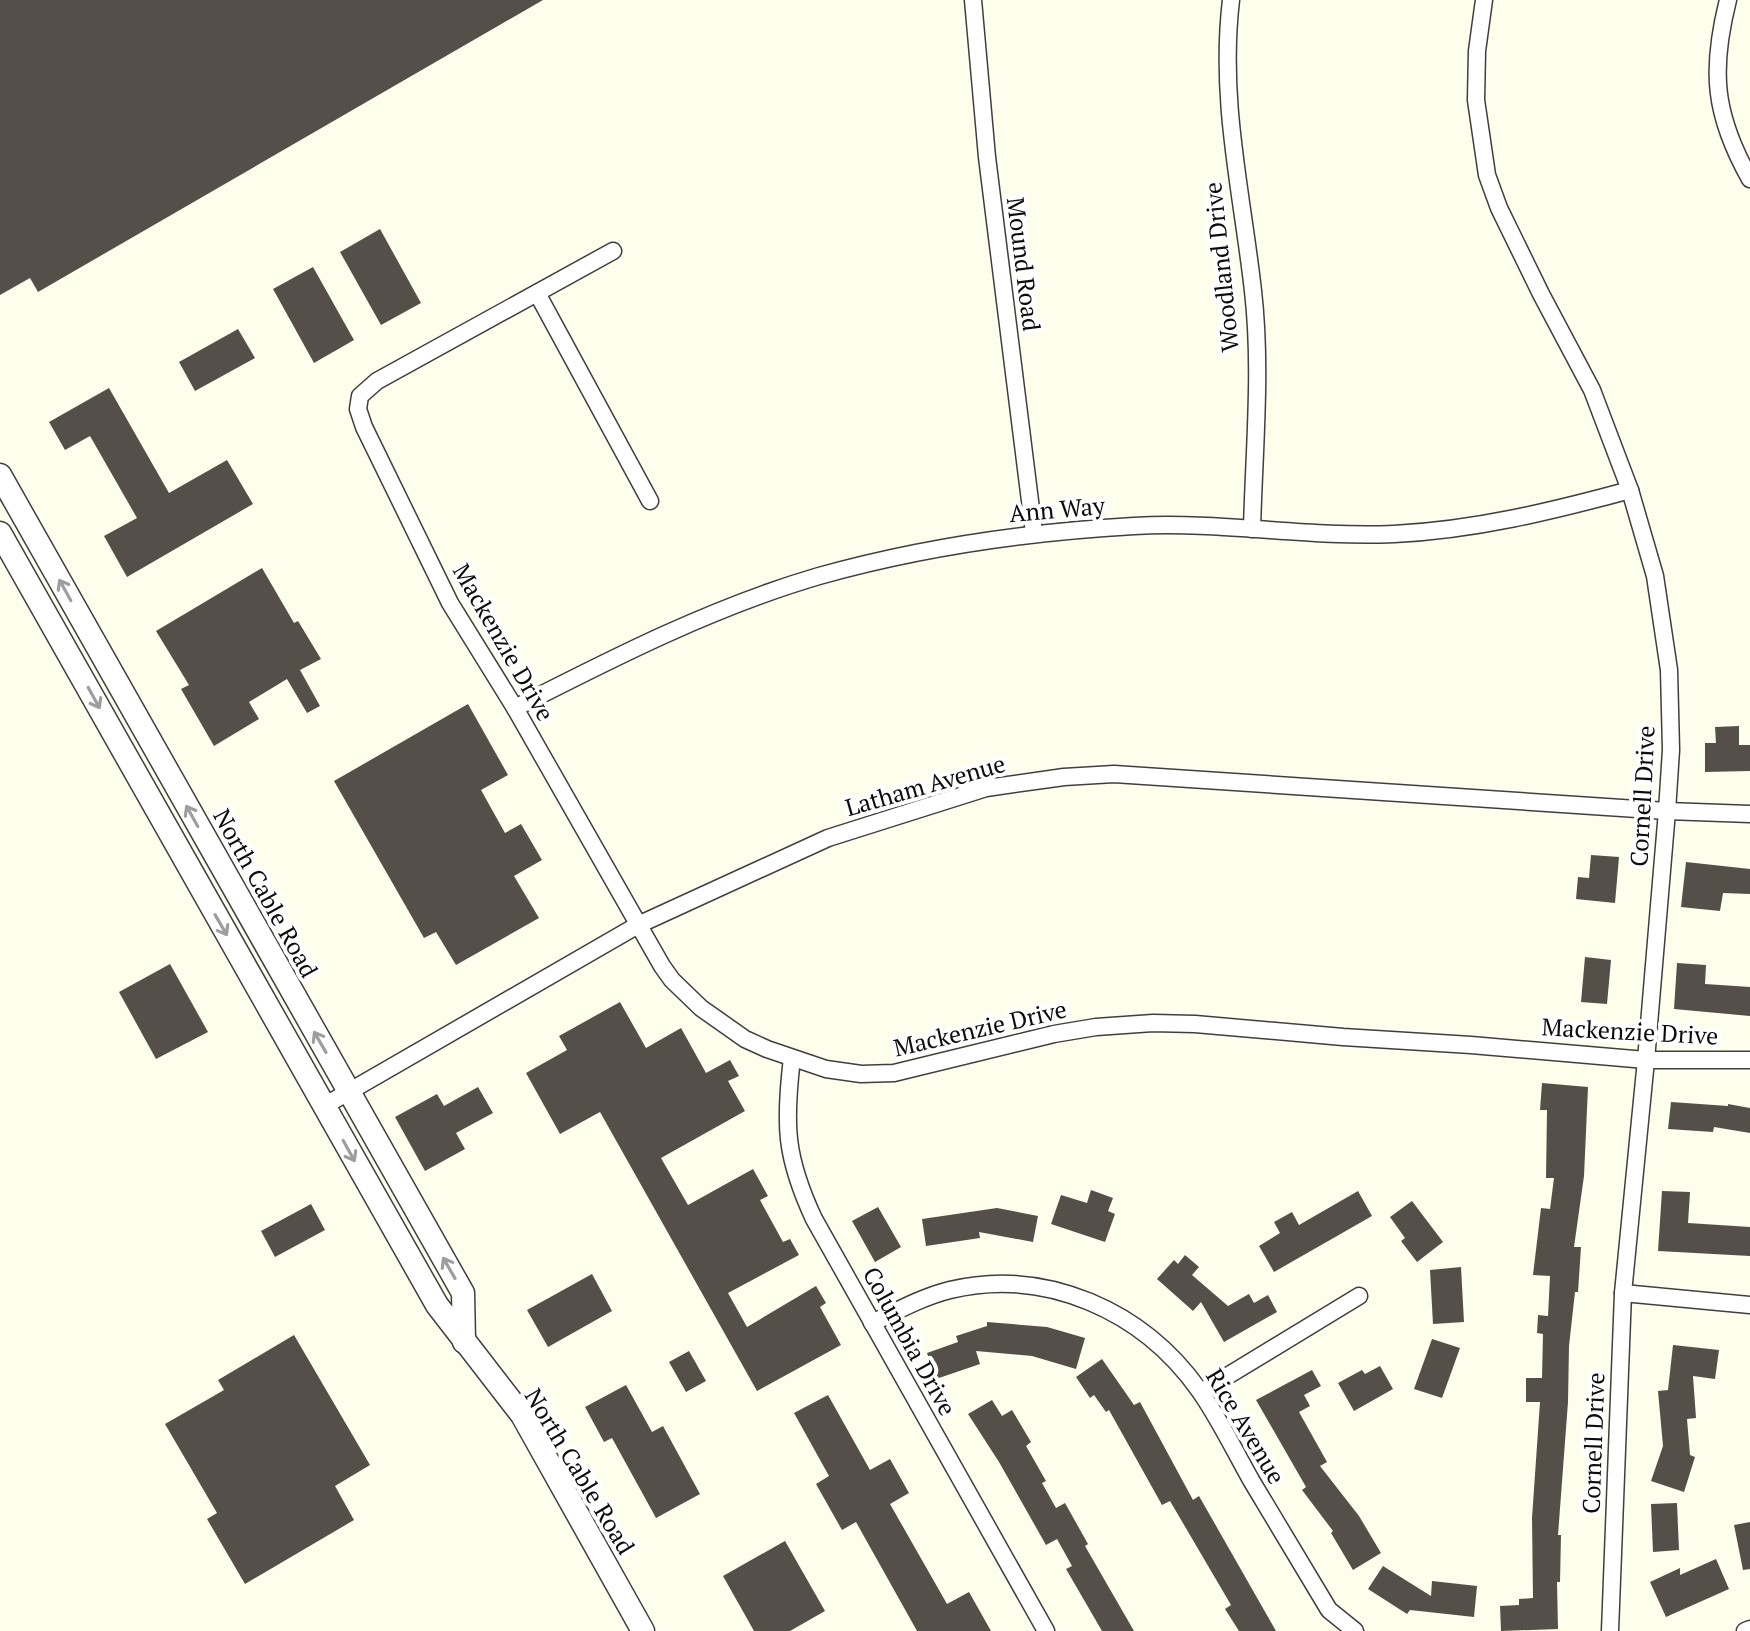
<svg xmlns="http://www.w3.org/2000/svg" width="1750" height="1631" font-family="'PT Serif',serif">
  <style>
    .building { fill: #545049 }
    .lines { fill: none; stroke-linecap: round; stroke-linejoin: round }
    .minor-casing { stroke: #3f3f3f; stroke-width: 19 }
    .tertiary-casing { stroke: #3f3f3f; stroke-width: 25 }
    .minor { stroke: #fff; stroke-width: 16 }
    .tertiary { stroke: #fff; stroke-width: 22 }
    .oneway { stroke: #9e9e9e }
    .labels { text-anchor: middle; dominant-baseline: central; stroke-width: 8; stroke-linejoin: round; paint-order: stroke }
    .street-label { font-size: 24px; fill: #0c0c0c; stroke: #fff }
  </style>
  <rect width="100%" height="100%" fill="#fdfeec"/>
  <g class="building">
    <path d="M0,0H543L38,292L30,278L0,295Z"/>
    <path d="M380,229L421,303L381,325L340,252Z"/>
    <path d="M313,267L354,340L314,363L273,289Z"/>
    <path d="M238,329L255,358L195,391L179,362Z"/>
    <path d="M109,388L169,493L227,460L253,504L127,577L104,536L137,518L90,436L65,450L49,422Z"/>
    <path d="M262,568L294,623L298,621L321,659L300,670L320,706L307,713L287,679L249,702L259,719L214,746L181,689L189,685L156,631Z"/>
    <path d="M468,704L508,775L481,790L505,833L521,824L542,860L514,876L539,918L456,965L436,932L424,938L334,781Z"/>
    <path d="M1739,726V745H1750V771L1705,772V743H1716L1715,727Z"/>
    <path d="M1591,855L1619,857L1615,903L1576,899L1578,877L1589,878Z"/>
    <path d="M1686,862L1750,869V894L1723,893L1720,911L1681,907Z"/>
    <path d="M1585,957L1611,960L1607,1004L1581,1002Z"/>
    <path d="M1677,963L1706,965L1705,984L1750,987V1016L1674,1009Z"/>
    <path d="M170,964L208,1032L156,1059L119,992Z"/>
    <path d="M620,1002L646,1048L681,1028L706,1073L730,1060L739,1076L728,1081L745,1111L661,1158L688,1205L753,1169L768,1196L760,1200L783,1242L790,1239L799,1255L728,1293L747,1327L816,1286L826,1303L820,1307L841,1345L757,1391L600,1112L560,1134L526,1073L567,1050L559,1036Z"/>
    <path d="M1542,1083L1588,1087L1584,1176L1574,1247H1581L1578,1292H1575L1569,1346L1568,1402L1558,1535H1561L1560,1582H1557L1558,1629L1501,1631L1500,1606L1519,1605V1599L1533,1598L1532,1518L1540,1402H1526V1378H1542L1543,1334L1537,1333L1538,1315L1548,1316L1550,1276L1533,1275L1541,1208L1550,1209L1554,1178H1546L1547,1110H1540Z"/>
    <path d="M478,1087L493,1113L456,1133L465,1149L425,1171L395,1117L437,1094L444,1106Z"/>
    <path d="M1671,1102L1728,1106V1104L1750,1108V1133L1714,1127L1713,1132L1668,1129Z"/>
    <path d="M1091,1190L1113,1198L1108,1211L1115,1214L1105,1242L1051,1224L1061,1195L1087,1203Z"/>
    <path d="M1358,1191L1372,1216L1274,1272L1259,1246L1280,1233L1274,1222L1292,1212L1299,1225Z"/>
    <path d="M1662,1191L1690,1192L1688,1223L1750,1227V1256L1658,1251Z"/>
    <path d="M1412,1201L1443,1242L1417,1262L1401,1241L1405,1238L1390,1217Z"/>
    <path d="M311,1204L325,1230L275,1257L261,1231Z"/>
    <path d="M878,1207L901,1247L875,1262L852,1221Z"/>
    <path d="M997,1208L1038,1216L1033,1242L979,1232L980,1238L926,1246L922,1219Z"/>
    <path d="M1185,1255L1199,1267L1192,1275L1228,1306L1249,1294L1254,1303L1268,1295L1277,1312L1224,1342L1201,1302L1193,1311L1157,1279L1174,1260L1178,1264Z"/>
    <path d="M1461,1267L1464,1322L1433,1324L1430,1270Z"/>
    <path d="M592,1274L612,1311L548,1347L527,1310Z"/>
    <path d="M987,1322L1047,1327L1085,1338L1076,1369L1032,1356L976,1351L980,1364L936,1379L927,1353L958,1342L956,1336L987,1326Z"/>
    <path d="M294,1335L370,1465L335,1486L354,1520L245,1584L207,1519L217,1513L165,1424L224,1390L218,1380Z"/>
    <path d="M1432,1339L1460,1348L1442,1398L1414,1389Z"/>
    <path d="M1673,1345L1719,1350L1715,1379L1693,1376L1696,1418L1687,1419L1690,1455L1695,1457L1684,1492L1651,1481L1663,1446L1658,1391L1668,1390Z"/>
    <path d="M689,1351L706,1381L686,1392L669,1362Z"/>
    <path d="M1102,1359L1134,1405L1140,1402L1193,1500L1199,1496L1276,1631H1239L1225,1609L1231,1605L1170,1501L1162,1505L1109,1410L1106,1412L1094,1395L1090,1398L1076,1377Z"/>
    <path d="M1380,1366L1393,1389L1354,1411L1338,1383L1362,1370L1365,1374Z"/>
    <path d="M1312,1370L1321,1386L1304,1395L1310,1406L1299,1412L1327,1462L1320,1466L1359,1516L1381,1553L1353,1570L1331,1533L1333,1531L1302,1490L1306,1487L1256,1400Z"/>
    <path d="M626,1385L652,1432L663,1426L700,1494L656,1518L612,1438L604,1442L585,1407Z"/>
    <path d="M828,1395L870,1470L890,1459L909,1493L890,1504L947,1604L969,1592L991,1631H917L856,1522L842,1530L816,1484L829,1476L794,1413Z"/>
    <path d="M992,1400L1002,1416L1012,1410L1031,1442L1026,1446L1046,1481L1042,1483L1056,1508L1065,1503L1088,1544L1085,1546L1134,1631H1102L1066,1569L1072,1566L1057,1539L1046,1545L999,1462L968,1414Z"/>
    <path d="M1677,1503L1679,1550L1653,1552L1651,1504Z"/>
    <path d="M1750,1522V1569L1743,1570L1734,1525Z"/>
    <path d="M785,1541L825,1611L790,1631H754L723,1576Z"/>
    <path d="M1716,1559L1729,1589L1666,1617L1650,1582L1680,1568V1575Z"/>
    <path d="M1383,1566L1431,1596L1432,1581L1477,1586L1474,1617L1410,1610L1407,1614L1368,1589Z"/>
  </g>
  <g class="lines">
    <defs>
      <g id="minor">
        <path d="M973,0L987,157L1034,533"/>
        <path d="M1231,0C1219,101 1242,192 1253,291C1262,369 1254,450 1252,529"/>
        <path d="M1484,0L1477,51L1476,100L1487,175L1499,208L1541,294L1592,390L1630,490L1655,576L1669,670L1671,750L1667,811L1646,1060L1623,1293L1610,1631"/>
        <path d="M1728,0C1710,71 1714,115 1750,179"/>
        <path d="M613,251L377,381L360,396L358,409L364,427L450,603L515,708L662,966L672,980L701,1008L745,1039L767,1049L826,1069L861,1074L894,1073L1054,1034L1096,1027L1153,1023L1195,1024L1343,1037L1471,1045L1646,1060H1750"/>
        <path d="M537,293L650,501"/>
        <path d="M515,708C613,658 713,607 819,576C922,547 1028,532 1134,526C1221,521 1307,538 1394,534C1475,530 1553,511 1630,490"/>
        <path d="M792,1058C784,1125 785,1157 814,1219L1046,1631"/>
        <path d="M324,1106L638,925L828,838L986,788L1064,777L1114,774L1667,811L1750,814"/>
        <path d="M1623,1293L1750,1305"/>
        <path d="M872,1323C897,1311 922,1297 950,1290C1046,1267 1143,1311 1199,1390C1219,1418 1234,1450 1251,1480C1277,1524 1303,1567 1329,1610L1355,1631"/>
        <path d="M1201,1392L1359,1296"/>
        <path d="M1745,1631L1750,1629"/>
      </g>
      <g id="tertiary">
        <path d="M0,475L463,1293L464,1342"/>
        <path d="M0,533L437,1305L522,1415L643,1631"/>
      </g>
    </defs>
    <use href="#minor" class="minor-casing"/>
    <use href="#tertiary" class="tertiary-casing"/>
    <use href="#minor" class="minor"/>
    <use href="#tertiary" class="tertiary"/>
  </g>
  <defs><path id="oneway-shaft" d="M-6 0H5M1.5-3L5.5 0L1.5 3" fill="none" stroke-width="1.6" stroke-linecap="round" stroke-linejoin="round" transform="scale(2)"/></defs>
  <g class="oneway">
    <use href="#oneway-shaft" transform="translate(65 590) rotate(-119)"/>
    <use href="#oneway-shaft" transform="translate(94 698) rotate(61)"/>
    <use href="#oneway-shaft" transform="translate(192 816) rotate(-119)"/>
    <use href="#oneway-shaft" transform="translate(221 925) rotate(60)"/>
    <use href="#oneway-shaft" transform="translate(320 1042) rotate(-120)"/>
    <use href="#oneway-shaft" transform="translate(349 1151) rotate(61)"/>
    <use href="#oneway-shaft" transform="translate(449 1268) rotate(-120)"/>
  </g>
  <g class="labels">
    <g class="street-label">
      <text transform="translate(1024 264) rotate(83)">Mound Road</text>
      <text transform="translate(1221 267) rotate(-96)">Woodland Drive</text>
      <text transform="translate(1057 509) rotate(-5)">Ann Way</text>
      <text transform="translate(504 642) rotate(60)">Mackenzie Drive</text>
      <text transform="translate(925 785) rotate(-16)">Latham Avenue</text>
      <text transform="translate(1642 796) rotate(-87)">Cornell Drive</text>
      <text transform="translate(266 893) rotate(61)">North Cable Road</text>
      <text transform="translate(980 1028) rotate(-13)">Mackenzie Drive</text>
      <text transform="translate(1630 1031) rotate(3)">Mackenzie Drive</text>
      <text transform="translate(910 1341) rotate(61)">Columbia Drive</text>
      <text transform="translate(1246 1426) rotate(59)">Rice Avenue</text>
      <text transform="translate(1593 1443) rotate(-88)">Cornell Drive</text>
      <text transform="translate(580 1471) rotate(59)">North Cable Road</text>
    </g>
  </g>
</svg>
